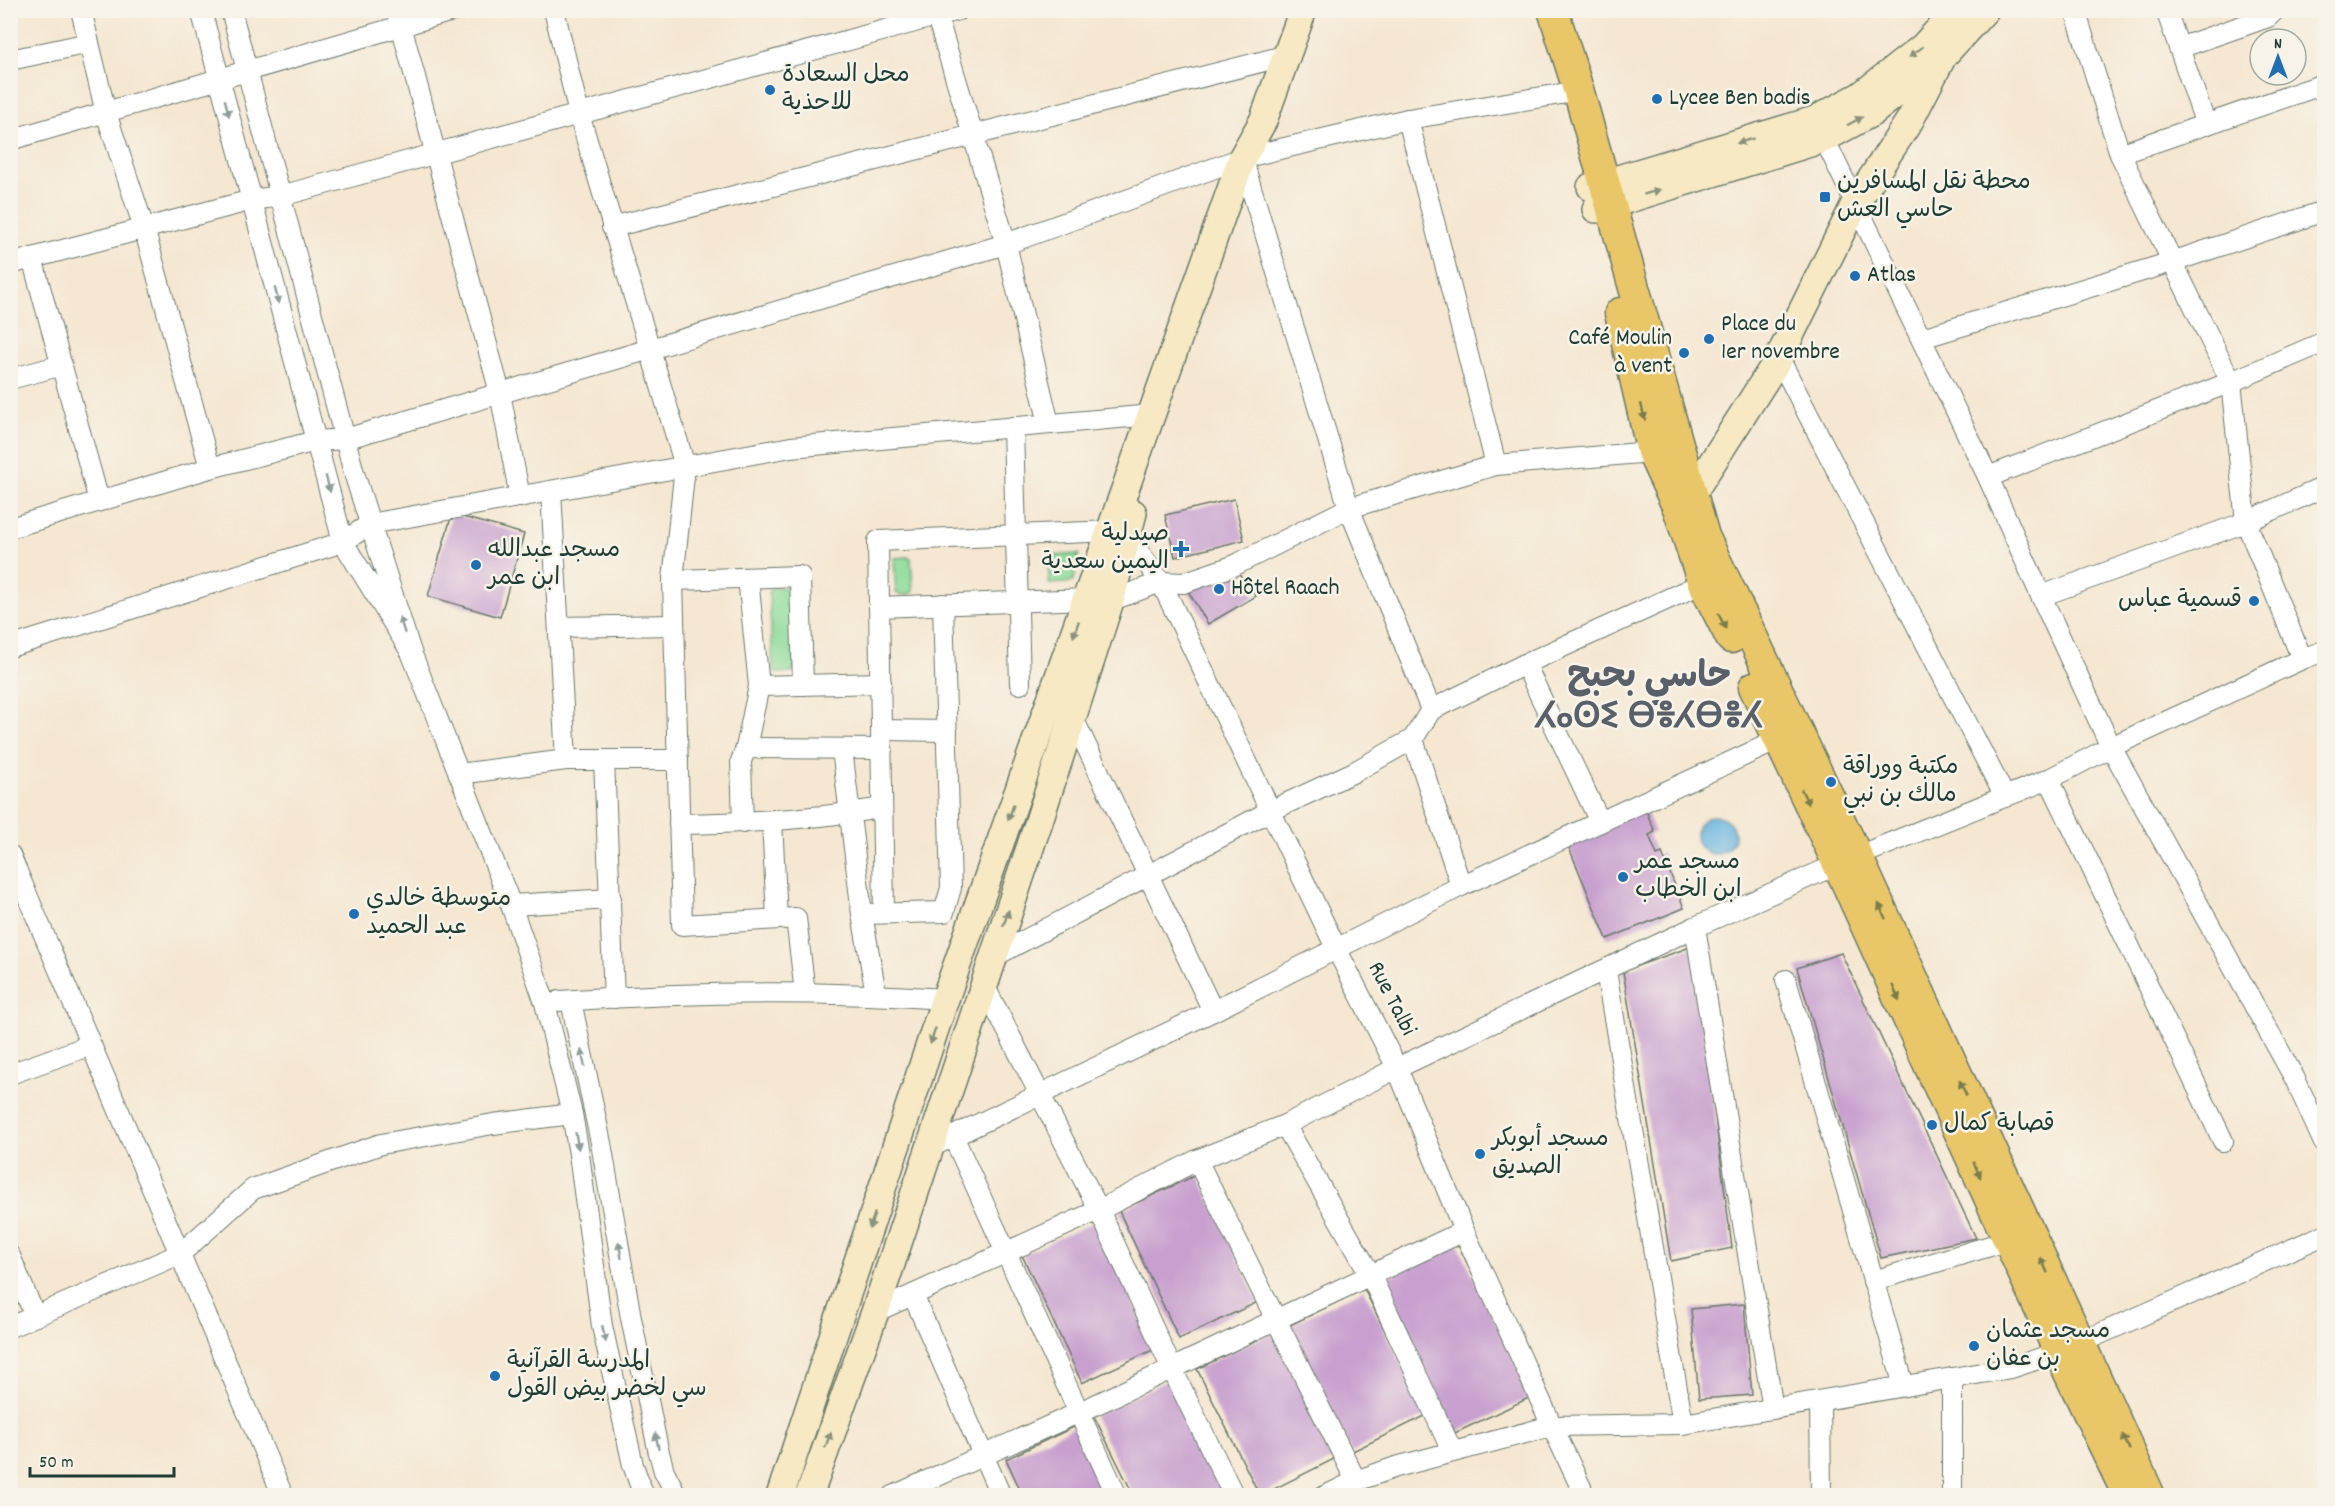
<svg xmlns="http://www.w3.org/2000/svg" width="2335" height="1506" font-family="Dekko,'Playpen Sans Arabic','Noto Sans Tifinagh',sans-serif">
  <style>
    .green { fill: #8cdb9a; stroke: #568c67; stroke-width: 1.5 }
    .water { fill: #65b2df; stroke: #42788a; stroke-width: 1.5 }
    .building { fill: #c8a0cf }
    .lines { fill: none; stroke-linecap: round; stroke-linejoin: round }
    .street-casing { stroke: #6a786b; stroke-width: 22 }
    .secondary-casing { stroke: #6a786b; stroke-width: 30 }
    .primary-casing { stroke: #6a786b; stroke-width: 33 }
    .street { stroke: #fff; stroke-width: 20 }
    .secondary { stroke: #f6e9c3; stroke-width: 27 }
    .primary { stroke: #e9c769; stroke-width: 30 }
    .oneway { fill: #8a937c }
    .oneway2 { fill: #8f9e9a }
    .oneway3 { fill: #7a7b4c }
    .poi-dot { fill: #1f6fb2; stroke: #f7f3e8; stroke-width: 2 }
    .labels { text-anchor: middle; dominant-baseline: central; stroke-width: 5; stroke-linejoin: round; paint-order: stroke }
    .poi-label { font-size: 24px; fill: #1f3d34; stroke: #f7f3e8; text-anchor: start }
    .street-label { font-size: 24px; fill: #1f3d34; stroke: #f7f3e8 }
    .town-label { font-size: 36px; font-weight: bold; fill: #5a606a; stroke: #f7f3e8 }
  </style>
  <rect width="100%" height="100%" fill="#f7f3e8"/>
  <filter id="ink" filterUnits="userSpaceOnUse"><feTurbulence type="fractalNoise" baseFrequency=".0167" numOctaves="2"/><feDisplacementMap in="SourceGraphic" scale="12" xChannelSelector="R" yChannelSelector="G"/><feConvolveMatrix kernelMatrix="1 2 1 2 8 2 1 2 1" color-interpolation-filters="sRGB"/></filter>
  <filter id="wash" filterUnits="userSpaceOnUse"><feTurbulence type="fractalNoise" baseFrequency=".008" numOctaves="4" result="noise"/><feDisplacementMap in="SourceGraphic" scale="24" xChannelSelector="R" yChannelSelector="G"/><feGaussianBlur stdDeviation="1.35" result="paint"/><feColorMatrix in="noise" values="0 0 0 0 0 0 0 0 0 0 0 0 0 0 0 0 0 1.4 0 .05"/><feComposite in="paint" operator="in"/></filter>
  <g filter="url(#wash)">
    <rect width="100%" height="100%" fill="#f5e7d1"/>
    <g class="green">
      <path d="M1079,554L1074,580L1067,583L1049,584V556Z"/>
      <path d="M908,557L911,558L913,592C908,596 902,596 896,593L894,558Z"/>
      <path d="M789,587L791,593L795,667L792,673H777L773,669L769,592L772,588Z"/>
    </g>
    <circle class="water" cx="1715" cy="835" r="19"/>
    <g id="blocks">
      <g class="building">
        <path d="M1234,499L1244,540L1175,557L1165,515Z"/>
        <path d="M452,514L524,534L500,617L428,596Z"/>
        <path d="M1233,566L1256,596L1208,624L1183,583Z"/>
        <path d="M1644,806L1655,832L1649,835L1657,855L1662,853L1684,908L1607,939L1565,838Z"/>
        <path d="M1693,946L1732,1248L1671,1261L1623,971Z"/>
        <path d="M1841,953L1976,1238L1881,1258L1797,968Z"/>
        <path d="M1198,1174L1258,1302L1179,1339L1119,1211Z"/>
        <path d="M1096,1221L1155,1349L1082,1383L1022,1255Z"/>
        <path d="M1458,1244L1531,1397L1455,1433L1382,1280Z"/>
        <path d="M1364,1289L1427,1415L1351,1452L1288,1326Z"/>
        <path d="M1744,1304L1752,1395L1699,1399L1691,1309Z"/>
        <path d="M1273,1332L1336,1458L1260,1496L1197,1369Z"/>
        <path d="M1170,1379L1229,1496H1134L1094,1416Z"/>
        <path d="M1076,1426L1108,1496H1023L1006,1459Z"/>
      </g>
    </g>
  </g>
  <g filter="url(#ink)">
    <use href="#blocks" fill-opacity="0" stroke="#6a786b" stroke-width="1.5"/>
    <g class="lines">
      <defs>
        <g id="street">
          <path d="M81,10L106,113L144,228L210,468"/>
          <path d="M201,10L343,542L411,652L354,473L231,10"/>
          <path d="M397,10L500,393L520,497"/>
          <path d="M554,10L579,114L685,466L673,580L682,925L796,918L805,993"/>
          <path d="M935,10L1006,244L1049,424"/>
          <path d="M2075,10L2120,154L2231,382L2246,522L2302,659"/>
          <path d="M2166,10L2206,125"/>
          <path d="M2179,48L2268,17L2275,10"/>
          <path d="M10,60L89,43"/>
          <path d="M1408,119L1496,465"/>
          <path d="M1819,128L1988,477L2041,596L2111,747L2295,1079L2324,1143"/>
          <path d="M10,140L456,10"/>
          <path d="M2120,154L2324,84"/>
          <path d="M1242,158L1349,508L1431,710"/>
          <path d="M612,227L1288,55"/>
          <path d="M32,258L99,501"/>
          <path d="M10,264L252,200L281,196L958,10"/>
          <path d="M1922,338L2172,262L2324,211"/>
          <path d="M1779,358L2005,797"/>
          <path d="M10,379L62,365"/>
          <path d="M1013,427L1020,684"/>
          <path d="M1988,477L2231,382L2324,342"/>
          <path d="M551,491L566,760"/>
          <path d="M10,528L210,468L316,441L345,439L1006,244L1242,158L1408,119L1561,94L1578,89"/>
          <path d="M673,580L800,576L803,685"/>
          <path d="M2041,596L2246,522L2324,487"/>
          <path d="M879,607L1087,599L1110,601L1161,582L1183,583L1233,566L1349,508L1496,465L1652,452"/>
          <path d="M559,627L674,625"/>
          <path d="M10,647L343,542L370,524L791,447L1152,415"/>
          <path d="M411,652L511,905L545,1003L572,1114L579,1154L602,1326L633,1465L644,1496"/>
          <path d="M1525,664L1600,822"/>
          <path d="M759,686L881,683"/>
          <path d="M1072,716L1213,1011"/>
          <path d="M881,730L947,731"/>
          <path d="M746,748L759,686L748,578"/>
          <path d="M842,749L862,914L876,994"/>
          <path d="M604,760L614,998"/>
          <path d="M459,774L566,760H678"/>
          <path d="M2049,779L2223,1141"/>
          <path d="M772,821L777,919"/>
          <path d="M743,823L741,761L746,748L882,749"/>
          <path d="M679,824C747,823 815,819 882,808"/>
          <path d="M10,855L283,1496"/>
          <path d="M1461,886L1413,739L1431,710L1525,664L1703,583"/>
          <path d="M511,905L611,899"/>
          <path d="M884,913L878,541L1111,531L1128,537L1161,582L1336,948L1397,1068L1464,1231L1552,1426L1585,1496"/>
          <path d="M862,914L944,912L951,888L943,604"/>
          <path d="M1695,927L1773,1409"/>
          <path d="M993,957L1270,811L1354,772L1413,739"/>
          <path d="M1606,971L1683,1424"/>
          <path d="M1786,980L1904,1386"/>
          <path d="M984,985L1099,1210L1172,1369L1234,1496"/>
          <path d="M559,1001C687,992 817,990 945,999"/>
          <path d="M571,1001L601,1143L631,1318L658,1449L664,1471L677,1496"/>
          <path d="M10,1074L91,1045"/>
          <path d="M1285,1125L1370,1274L1452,1451"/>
          <path d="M953,1136L1117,1496"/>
          <path d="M929,1148L1213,1011L1461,886L1778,740"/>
          <path d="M1197,1160L1356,1481"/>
          <path d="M10,1256L35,1316"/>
          <path d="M1873,1281L2010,1240"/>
          <path d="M913,1295L1001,1496"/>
          <path d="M875,1312L1099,1210L1197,1160L1285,1125L1397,1068L1695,927L1838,864L2049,779L2111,747L2302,659L2324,651"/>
          <path d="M10,1327L180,1254L253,1189L381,1144L493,1124L572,1114"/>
          <path d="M1952,1378V1496"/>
          <path d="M1820,1401L1821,1496"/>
          <path d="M893,1496L1080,1412L1464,1231"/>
          <path d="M1325,1496L1356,1481L1396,1467L1552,1426L1683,1424L2011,1368L2059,1352L2324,1235"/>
        </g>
        <g id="secondary">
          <path d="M1591,187L1815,120L1860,96L1923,47L1957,10"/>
          <path d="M1596,209L1823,139L1873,112L1943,56L1985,10"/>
          <path d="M1692,494L1779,358L1855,204L1910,120L1943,56"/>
          <path d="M780,1496L945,999L1242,158L1263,121L1303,10"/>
          <path d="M809,1496L875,1312L1038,824L1110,601L1133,513"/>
        </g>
        <g id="primary">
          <path d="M1553,10L1578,89L1704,536L1857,856L2150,1496"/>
          <path d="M1620,313L1652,452L1678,508L1703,583L1731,638"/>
          <path d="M1754,687L1838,864L2059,1352L2123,1485"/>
        </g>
      </defs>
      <use href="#street" class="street-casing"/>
      <use href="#secondary" class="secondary-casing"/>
      <use href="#primary" class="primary-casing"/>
      <use href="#street" class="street"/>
      <use href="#secondary" class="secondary"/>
      <use href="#primary" class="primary"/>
    </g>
    <defs><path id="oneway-solid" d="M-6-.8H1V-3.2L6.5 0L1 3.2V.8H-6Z" transform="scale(1.5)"/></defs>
    <g class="oneway">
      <use href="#oneway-solid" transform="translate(1916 52) rotate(142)"/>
      <use href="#oneway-solid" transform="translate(1855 121) rotate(-28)"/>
      <use href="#oneway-solid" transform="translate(1745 141) rotate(163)"/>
      <use href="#oneway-solid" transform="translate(1652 192) rotate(-17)"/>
      <use href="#oneway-solid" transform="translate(1076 629) rotate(109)"/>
      <use href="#oneway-solid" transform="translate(1011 812) rotate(109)"/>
      <use href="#oneway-solid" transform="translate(1006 918) rotate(-71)"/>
      <use href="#oneway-solid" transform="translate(933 1036) rotate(108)"/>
      <use href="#oneway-solid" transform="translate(872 1221) rotate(109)"/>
      <use href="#oneway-solid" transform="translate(828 1440) rotate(-70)"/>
    </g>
    <g class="oneway2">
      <use href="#oneway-solid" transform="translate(227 108) rotate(75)"/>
      <use href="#oneway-solid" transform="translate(277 296) rotate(75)"/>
      <use href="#oneway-solid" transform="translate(328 484) rotate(75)"/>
      <use href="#oneway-solid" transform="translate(402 625) rotate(-108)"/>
      <use href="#oneway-solid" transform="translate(583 1058) rotate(-102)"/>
      <use href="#oneway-solid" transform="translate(577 1141) rotate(80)"/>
      <use href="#oneway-solid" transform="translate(620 1250) rotate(-100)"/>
      <use href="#oneway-solid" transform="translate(604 1334) rotate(78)"/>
      <use href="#oneway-solid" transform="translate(657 1441) rotate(-101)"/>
    </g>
    <g class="oneway3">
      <use href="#oneway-solid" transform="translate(1643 412) rotate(77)"/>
      <use href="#oneway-solid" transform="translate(1722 621) rotate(63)"/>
      <use href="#oneway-solid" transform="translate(1805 797) rotate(64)"/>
      <use href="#oneway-solid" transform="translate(1882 911) rotate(-115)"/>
      <use href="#oneway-solid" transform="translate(1896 993) rotate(66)"/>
      <use href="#oneway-solid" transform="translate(1963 1088) rotate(-115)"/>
      <use href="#oneway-solid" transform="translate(1977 1170) rotate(66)"/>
      <use href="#oneway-solid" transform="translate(2044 1265) rotate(-115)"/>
      <use href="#oneway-solid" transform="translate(2126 1442) rotate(-115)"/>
    </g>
  </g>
  <g class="poi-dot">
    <circle cx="770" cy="90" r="6"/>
    <circle cx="1657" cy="99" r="6"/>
    <rect x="1819" y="191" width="12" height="12" rx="3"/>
    <circle cx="1855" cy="276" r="6"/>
    <circle cx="1709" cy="339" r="6"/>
    <circle cx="1684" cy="353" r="6"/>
    <path d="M1178 540h6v6h6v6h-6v6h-6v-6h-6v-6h6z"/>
    <circle cx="476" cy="565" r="6"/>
    <circle cx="1219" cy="589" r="6"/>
    <circle cx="2254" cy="601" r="6"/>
    <circle cx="1831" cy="782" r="6"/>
    <circle cx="1623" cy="877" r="6"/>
    <circle cx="354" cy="914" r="6"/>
    <circle cx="1932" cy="1125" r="6"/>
    <circle cx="1480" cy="1154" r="6"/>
    <circle cx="1974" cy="1346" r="6"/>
    <circle cx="495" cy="1376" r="6"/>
  </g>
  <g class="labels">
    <g class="poi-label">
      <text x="782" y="76">محل السعادة<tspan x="782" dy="28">للاحذية</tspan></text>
      <text x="1669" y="99">Lycee Ben badis</text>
      <text x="1837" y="183">محطة نقل المسافرين<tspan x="1837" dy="28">حاسي العش</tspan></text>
      <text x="1867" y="276">Atlas</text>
      <text x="1721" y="325">Place du<tspan x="1721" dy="28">1er novembre</tspan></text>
      <text x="1672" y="339" text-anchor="end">Café Moulin<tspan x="1672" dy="28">à vent</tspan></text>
      <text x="1169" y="535" text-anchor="end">صيدلية<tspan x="1169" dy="28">اليمين سعدية</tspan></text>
      <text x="488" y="551">مسجد عبدالله<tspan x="488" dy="28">ابن عمر</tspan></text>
      <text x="1231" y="589">Hôtel Raach</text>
      <text x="2242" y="601" text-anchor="end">قسمية عباس</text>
      <text x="1843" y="768">مكتبة ووراقة<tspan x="1843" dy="28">مالك بن نبي</tspan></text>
      <text x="1635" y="863">مسجد عمر<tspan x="1635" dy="28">ابن الخطاب</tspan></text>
      <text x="366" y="900">متوسطة خالدي<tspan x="366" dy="28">عبد الحميد</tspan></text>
      <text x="1944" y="1125">قصابة كمال</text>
      <text x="1492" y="1140">مسجد أبوبكر<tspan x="1492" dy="28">الصديق</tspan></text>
      <text x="1986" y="1332">مسجد عثمان<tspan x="1986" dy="28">بن عفان</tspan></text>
      <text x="507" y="1362">المدرسة القرآنية<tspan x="507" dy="28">سي لخضر بيض القول</tspan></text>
    </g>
    <g class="street-label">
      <text transform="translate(1391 999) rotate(63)">Rue Talbi</text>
    </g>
    <g class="town-label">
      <text x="1649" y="679">حاسي بحبح<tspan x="1649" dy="41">ⵃⴰⵙⵉ ⴱⴻⵃⴱⴻⵃ</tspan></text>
    </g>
  </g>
  <rect width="2335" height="1506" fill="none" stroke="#f7f3e8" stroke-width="36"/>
  <g transform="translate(2278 57)"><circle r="28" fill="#f7f3e8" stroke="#a1aaa0" stroke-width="1.5"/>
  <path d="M0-4.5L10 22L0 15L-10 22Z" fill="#1f6fb2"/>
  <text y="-9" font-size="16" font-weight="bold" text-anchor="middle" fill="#1f3d34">N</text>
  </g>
  <path d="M30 1467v9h144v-9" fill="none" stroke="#1f3d34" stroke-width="3"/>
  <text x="39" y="1467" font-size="18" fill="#1f3d34" stroke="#f7f3e8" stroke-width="4.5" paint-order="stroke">50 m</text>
</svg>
